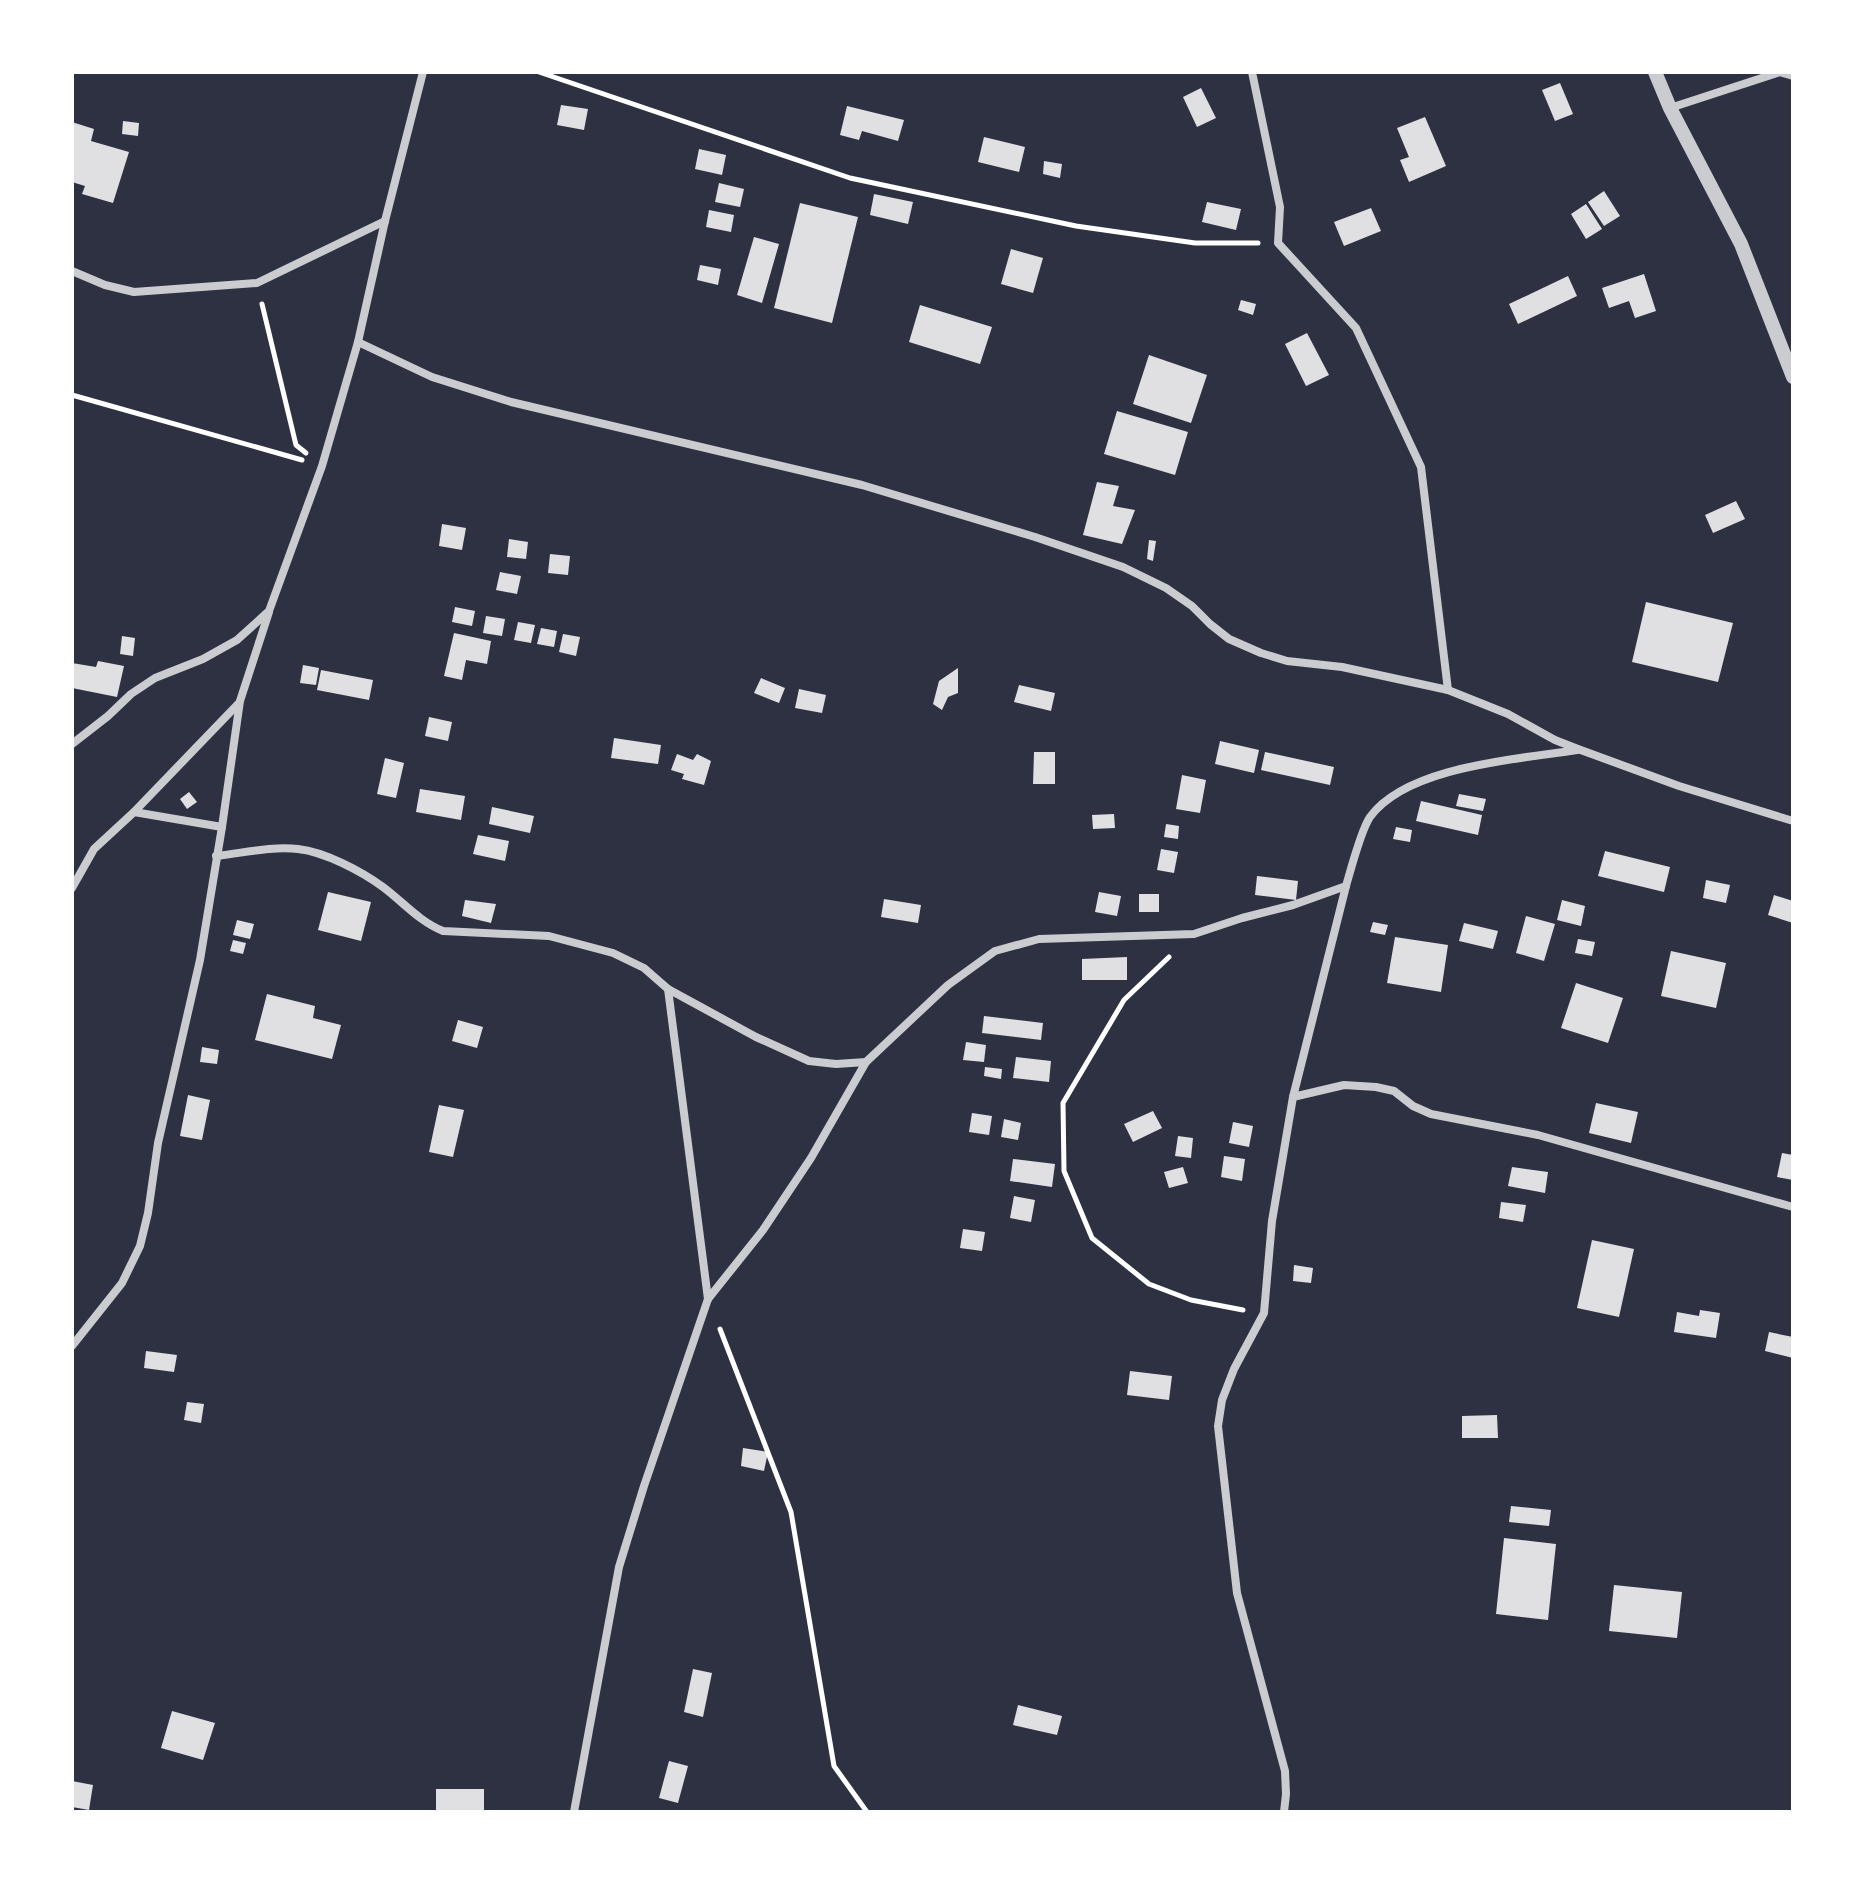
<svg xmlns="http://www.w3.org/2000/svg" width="1865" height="1884" font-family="'IBM Plex Sans',sans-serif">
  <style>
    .building { fill: #e0e0e3 }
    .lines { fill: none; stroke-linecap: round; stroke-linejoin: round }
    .path { stroke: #fff; stroke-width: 5 }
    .minor { stroke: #caccd0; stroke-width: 8 }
    .tertiary { stroke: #caccd0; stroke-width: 14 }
  </style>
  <rect width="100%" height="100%" fill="#2d3142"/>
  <g class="building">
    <path d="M1560,83L1573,114L1555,121L1542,90Z"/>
    <path d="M1201,88L1216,118L1197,127L1183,97Z"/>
    <path d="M561,105L588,109L584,130L557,125Z"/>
    <path d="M847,106L904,120L898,141L862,131L859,140L840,135Z"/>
    <path d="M1425,117L1446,166L1409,182L1400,160L1409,157L1397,128Z"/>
    <path d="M123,121L139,123L138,136L122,134Z"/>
    <path d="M72,122L94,129L91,141L129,152L113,203L82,194L85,186L72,182Z"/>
    <path d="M984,137L1025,147L1019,172L978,162Z"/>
    <path d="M699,149L726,155L722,175L695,169Z"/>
    <path d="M1044,161L1062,164L1060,178L1043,174Z"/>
    <path d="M719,183L744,189L740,207L715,202Z"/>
    <path d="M1604,191L1620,216L1604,226L1588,202Z"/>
    <path d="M874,194L913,202L908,224L870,215Z"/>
    <path d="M1207,202L1241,209L1236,230L1202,222Z"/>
    <path d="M800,203L858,217L832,323L774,308Z"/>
    <path d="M1586,204L1602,229L1586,239L1571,214Z"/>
    <path d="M1371,208L1381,231L1344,246L1334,222Z"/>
    <path d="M709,210L734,215L731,232L706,227Z"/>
    <path d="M754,237L779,244L762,303L737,295Z"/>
    <path d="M1011,249L1043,258L1033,293L1001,284Z"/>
    <path d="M700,265L721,269L718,285L697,280Z"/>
    <path d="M1644,274L1656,311L1635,318L1629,301L1609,308L1602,288Z"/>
    <path d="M1568,276L1577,296L1518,324L1509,304Z"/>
    <path d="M1241,300L1256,304L1253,315L1238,310Z"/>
    <path d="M920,305L992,327L980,364L909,342Z"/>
    <path d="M1307,333L1329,375L1306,386L1285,344Z"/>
    <path d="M1149,355L1207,375L1191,423L1133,404Z"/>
    <path d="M1117,411L1188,432L1175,475L1104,454Z"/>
    <path d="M1097,482L1119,486L1113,506L1135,510L1122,544L1083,535Z"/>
    <path d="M1736,501L1745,519L1713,533L1705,515Z"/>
    <path d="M442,524L466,528L462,550L439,546Z"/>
    <path d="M509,539L528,542L526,559L507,557Z"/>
    <path d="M1149,540L1156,541L1153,561L1147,559Z"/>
    <path d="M550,554L570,556L568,575L548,573Z"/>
    <path d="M500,572L521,576L517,594L496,590Z"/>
    <path d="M1646,602L1733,623L1718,682L1632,662Z"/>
    <path d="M455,607L475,611L472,626L452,622Z"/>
    <path d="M486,616L505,619L502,636L483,633Z"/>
    <path d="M518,622L535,625L531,643L514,640Z"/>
    <path d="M541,628L557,631L554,647L537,644Z"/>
    <path d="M454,633L491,641L487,664L466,660L462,680L444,676Z"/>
    <path d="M563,634L580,637L576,656L559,652Z"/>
    <path d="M122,636L135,638L133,656L120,654Z"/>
    <path d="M98,661L124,666L117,697L72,688V663L96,667Z"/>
    <path d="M303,665L319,668L316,685L300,683Z"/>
    <path d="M958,668V693L948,697L942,710L933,704L939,681Z"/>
    <path d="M321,670L373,680L369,700L317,690Z"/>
    <path d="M761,678L785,688L779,703L754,693Z"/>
    <path d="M1019,685L1055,693L1051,711L1014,702Z"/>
    <path d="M799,689L826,695L822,713L795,708Z"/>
    <path d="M429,717L452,722L448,741L425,736Z"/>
    <path d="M614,738L661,745L658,764L611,758Z"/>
    <path d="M1220,741L1259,750L1254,773L1215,764Z"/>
    <path d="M1034,752H1055V784H1033Z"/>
    <path d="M1265,752L1334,767L1330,785L1261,770Z"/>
    <path d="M677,754L693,760L697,754L711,761L704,785L682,779L684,774L671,770Z"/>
    <path d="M385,758L404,763L396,798L377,794Z"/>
    <path d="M1182,775L1206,780L1200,813L1176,809Z"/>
    <path d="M420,789L465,796L461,820L416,812Z"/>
    <path d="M189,792L197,802L187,809L180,799Z"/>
    <path d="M1459,794L1486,799L1483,811L1456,806Z"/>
    <path d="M1421,801L1482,815L1478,835L1416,821Z"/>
    <path d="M492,807L534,816L530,833L489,824Z"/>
    <path d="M1114,814L1115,828L1093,829L1092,815Z"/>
    <path d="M1166,824L1179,826L1178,839L1164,837Z"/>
    <path d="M1396,827L1412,830L1410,842L1393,839Z"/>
    <path d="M478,835L509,841L505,861L473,854Z"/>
    <path d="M1161,849L1178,852L1174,873L1157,870Z"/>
    <path d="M1605,851L1670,867L1664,892L1598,876Z"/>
    <path d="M1257,876L1298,881L1296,900L1255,895Z"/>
    <path d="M1706,880L1730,885L1726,903L1703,898Z"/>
    <path d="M328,892L371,902L361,941L318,930Z"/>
    <path d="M1099,892L1121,896L1117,916L1095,912Z"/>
    <rect x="1139" y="894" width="20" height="18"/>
    <path d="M1774,895L1793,901V923L1768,915Z"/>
    <path d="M884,899L921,905L918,923L881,917Z"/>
    <path d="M465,900L496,904L491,923L462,916Z"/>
    <path d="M1562,900L1585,906L1581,926L1557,920Z"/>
    <path d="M1526,916L1555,924L1544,961L1516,953Z"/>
    <path d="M237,920L254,924L250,939L233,935Z"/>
    <path d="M1373,922L1388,925L1385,935L1370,932Z"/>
    <path d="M1464,923L1498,931L1493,949L1459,941Z"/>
    <path d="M1395,937L1448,945L1441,992L1387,983Z"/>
    <path d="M1578,939L1595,942L1592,956L1575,953Z"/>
    <path d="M233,940L246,943L243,954L230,951Z"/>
    <path d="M1671,951L1726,963L1716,1008L1661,996Z"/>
    <path d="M1127,957V980H1082V959Z"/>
    <path d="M1576,983L1623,998L1608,1043L1561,1028Z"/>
    <path d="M267,994L315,1006L313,1018L341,1025L332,1059L255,1040Z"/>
    <path d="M984,1016L1043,1023L1041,1040L982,1033Z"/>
    <path d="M458,1020L483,1027L477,1048L452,1041Z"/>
    <path d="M966,1042L986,1045L984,1062L963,1060Z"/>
    <path d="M202,1047L219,1050L217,1064L200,1062Z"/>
    <path d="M1016,1057L1051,1061L1049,1082L1013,1078Z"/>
    <path d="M985,1067L1002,1069L1001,1079L984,1076Z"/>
    <path d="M188,1095L210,1100L202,1140L180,1136Z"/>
    <path d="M1596,1103L1638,1112L1631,1143L1589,1133Z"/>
    <path d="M439,1105L464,1110L453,1157L429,1152Z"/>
    <path d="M1153,1111L1162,1128L1133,1142L1124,1124Z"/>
    <path d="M972,1113L992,1116L989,1135L969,1132Z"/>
    <path d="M1004,1119L1021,1123L1018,1140L1001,1137Z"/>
    <path d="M1233,1122L1253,1126L1249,1147L1229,1143Z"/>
    <path d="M1178,1136L1193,1138L1191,1158L1175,1156Z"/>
    <path d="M1782,1153L1793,1155V1180L1777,1177Z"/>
    <path d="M1224,1156L1245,1159L1242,1181L1221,1177Z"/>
    <path d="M1013,1159L1055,1164L1052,1187L1010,1181Z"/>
    <path d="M1183,1167L1188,1183L1169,1188L1164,1172Z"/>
    <path d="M1512,1167L1548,1172L1545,1193L1508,1186Z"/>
    <path d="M1014,1196L1035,1200L1031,1222L1010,1218Z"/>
    <path d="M1501,1202L1526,1205L1523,1222L1499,1218Z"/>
    <path d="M963,1229L985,1232L982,1251L960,1248Z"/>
    <path d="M1592,1240L1634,1249L1619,1317L1577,1308Z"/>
    <path d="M1294,1265L1313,1268L1311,1283L1293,1281Z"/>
    <path d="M1700,1310L1720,1313L1716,1338L1674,1332L1677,1312L1699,1316Z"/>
    <path d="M1769,1332L1793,1337V1358L1765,1351Z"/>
    <path d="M146,1351L177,1355L174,1372L144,1368Z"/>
    <path d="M1130,1371L1172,1376L1169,1400L1127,1395Z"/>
    <path d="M187,1402L204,1404L201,1423L184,1420Z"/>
    <path d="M1497,1415L1498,1438H1462V1416Z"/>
    <path d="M743,1448L768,1452L764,1471L741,1466Z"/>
    <path d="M1511,1506L1551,1510L1549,1526L1509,1522Z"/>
    <path d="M1504,1538L1556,1544L1548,1620L1496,1614Z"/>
    <path d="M1614,1585L1682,1592L1677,1638L1609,1631Z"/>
    <path d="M693,1669L712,1673L703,1717L684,1712Z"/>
    <path d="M1018,1705L1062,1716L1057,1735L1013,1725Z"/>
    <path d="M172,1711L215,1723L203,1760L161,1748Z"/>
    <path d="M669,1761L688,1766L678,1803L659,1798Z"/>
    <path d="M72,1781L93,1785L89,1810L72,1807Z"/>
    <rect x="436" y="1789" width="48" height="23"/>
  </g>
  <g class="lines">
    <g class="path">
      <path d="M539,72L850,178L1076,226L1195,243H1258"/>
      <path d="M262,304L296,445L306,453"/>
      <path d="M72,395L302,460"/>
      <path d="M1169,957L1124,1000L1063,1103L1064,1171L1092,1238L1149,1284L1191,1300L1243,1310"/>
      <path d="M720,1329L791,1512L834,1766L867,1812"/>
    </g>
    <g class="minor">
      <path d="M1252,72L1280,207L1278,243L1356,328L1421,467L1448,690"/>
      <path d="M1779,72L1793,76"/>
      <path d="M1670,108L1780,72"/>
      <path d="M72,271L105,285L134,292L257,283L385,221"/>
      <path d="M358,342L432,377L511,402L862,485L1035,537L1123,567L1166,588L1192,606L1210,624L1229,639L1261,653L1287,661L1342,667L1448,690L1508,714L1555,740L1578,749L1679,786L1793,821"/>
      <path d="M72,744L108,716L131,694L155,678L203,659L237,640L269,611L322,466L358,342L385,221L423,72"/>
      <path d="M134,812L239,703"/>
      <path d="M216,856C243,853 272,846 298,849C325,852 361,871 383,887C403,902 420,922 443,931L549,936L613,953L644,968L668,989L708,1299"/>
      <path d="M72,888L94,849L134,812L222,827"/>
      <path d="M866,1062L948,985L995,951L1039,939L1194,934L1242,918L1293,905L1346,886C1351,869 1361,830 1370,817C1407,766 1519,759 1577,750"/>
      <path d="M1293,1097L1346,886"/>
      <path d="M72,1346L122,1283L140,1246L148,1213L158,1143L200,960L222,827L240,701L269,612"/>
      <path d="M574,1812L619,1567L644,1486L708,1299L763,1230L811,1158L866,1062L836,1064L809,1061L756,1037L668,989"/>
      <path d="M1284,1812L1286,1794L1285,1771L1237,1593L1218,1426L1222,1400L1234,1369L1264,1313L1272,1221L1293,1097L1344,1085L1376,1087L1394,1091L1413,1106L1431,1114L1538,1135L1793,1207"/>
    </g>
    <path class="tertiary" d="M1655,72L1670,108L1741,244L1793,377"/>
  </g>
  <rect width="1865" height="1884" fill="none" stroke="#ffffff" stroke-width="148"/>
</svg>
